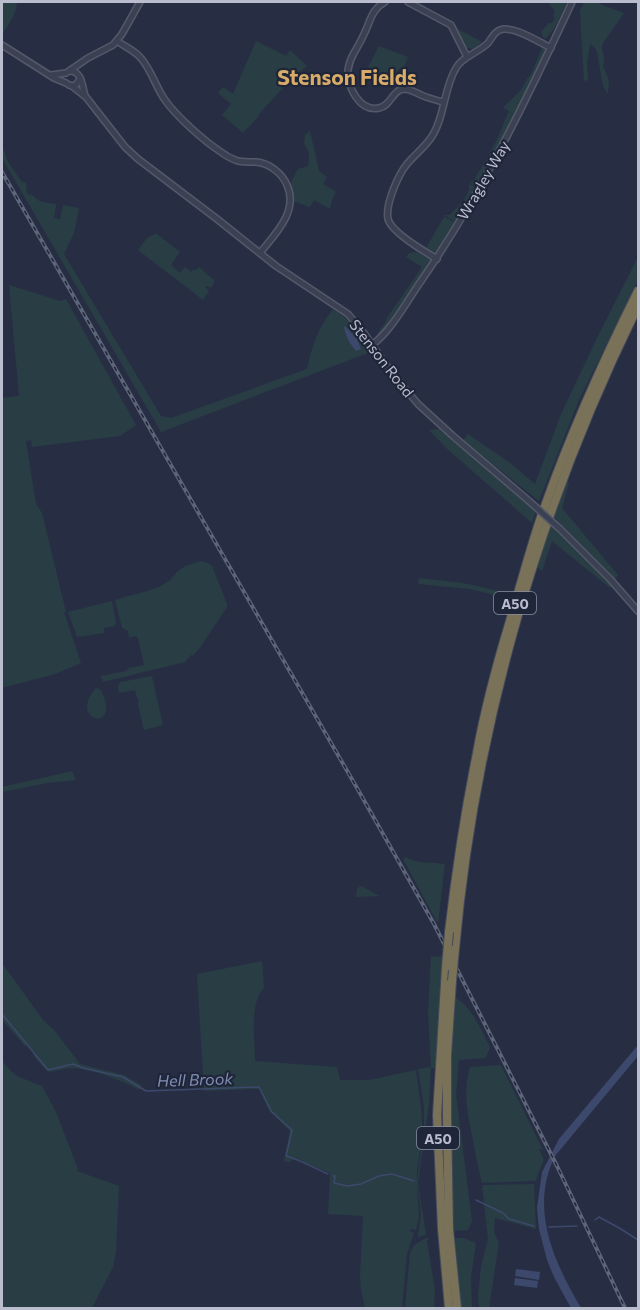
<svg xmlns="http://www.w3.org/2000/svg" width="640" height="1310" font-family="Commissioner,sans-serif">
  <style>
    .green { fill: #293d44 }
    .water { fill: #3d496c }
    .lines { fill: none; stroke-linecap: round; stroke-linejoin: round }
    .stream { stroke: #3d496c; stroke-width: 1.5 }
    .minor-casing { stroke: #54596a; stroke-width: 8 }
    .highway-casing { stroke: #43495a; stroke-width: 10 }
    .minor { stroke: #3b4153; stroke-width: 5 }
    .highway { stroke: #797258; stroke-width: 8 }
    .rail-casing { stroke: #5d657a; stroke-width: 4 }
    .rail { stroke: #202639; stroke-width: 1.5; stroke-dasharray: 4.5; stroke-linecap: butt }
    .minor-bridge-casing { stroke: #54596a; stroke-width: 8; stroke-linecap: butt }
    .highway-bridge-casing { stroke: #43495a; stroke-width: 10; stroke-linecap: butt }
    .minor-bridge { stroke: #3b4153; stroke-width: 5 }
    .highway-bridge { stroke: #797258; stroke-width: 8 }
    .labels { text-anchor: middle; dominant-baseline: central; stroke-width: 4.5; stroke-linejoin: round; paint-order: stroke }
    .shield { fill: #202639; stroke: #8b90a1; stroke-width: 1.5 }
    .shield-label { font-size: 14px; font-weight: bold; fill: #b9bdcd }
    .street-label { font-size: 15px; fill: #b9bdcd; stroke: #202639 }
    .water-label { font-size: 16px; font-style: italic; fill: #808eb4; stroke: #202639 }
    .district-label { font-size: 21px; font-weight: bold; fill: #d8ab69; stroke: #202639 }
  </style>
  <rect width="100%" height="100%" fill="#272e44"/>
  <g class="green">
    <path d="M2,2L14,3L17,2C17,15 8,24 2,35Z"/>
    <path d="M546,2H567C561,13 555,33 544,39L541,32L549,23H552L555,18L553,16L555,11C551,8 551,4 546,2Z"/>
    <path d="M584,2H598L602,5L624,13L603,43L602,49L604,58L603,66L609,81L608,94L603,86L597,52L595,48L590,44L587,64L588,80L584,81L580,11Z"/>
    <path d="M458,29L482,42L473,49L464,47Z"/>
    <path d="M256,41L286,56L290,50L307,66L293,77L258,115L259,116L243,133L222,115L231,104L218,93L223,87L233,94Z"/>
    <path d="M379,46L408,57L404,67L399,69L389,81L382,77L379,82L371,78L370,73L366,71Z"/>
    <path d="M543,46L546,53L495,155L490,152C499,139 502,125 509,111L503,108L521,90L528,77L530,76Z"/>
    <path d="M310,131L319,171L327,177L323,184L336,192L332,200L330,209L314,200L310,207L293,201L290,184L298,169L308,166C310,157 310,152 304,144L305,135Z"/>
    <path d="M2,145L8,162L22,182L26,183L27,194C33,194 34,197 38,200C43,203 50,203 56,204L54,218L60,219L63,205L79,208L74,233L64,254L161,416L171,418L307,369C313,344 317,330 333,309C353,322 360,332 373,351L161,432L2,158Z"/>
    <path d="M490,153L494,156L477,187L470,183L474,180Z"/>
    <path d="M469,184L477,188L456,222L444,215H450C459,205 470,197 469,184Z"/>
    <path d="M444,217L456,223L439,250L435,253L426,248Z"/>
    <path d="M155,234H157L180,252L171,265L180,273L185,267L191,272L194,269L196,270L199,267L214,280V283L211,288L207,286L205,287L209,291L203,300L138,250L148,237Z"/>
    <path d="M416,252L430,259V263L379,336L377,334L387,320L386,319L414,279L422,267L406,257L409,253Z"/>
    <path d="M638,257V281L579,400L539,501L463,441L468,434L510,463L535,484L561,414L598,336Z"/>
    <path d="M9,285L60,301L66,299L136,425L120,436L32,447L31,440L26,441L36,504L42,513L66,612H64L81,663L55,674L2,688V398L19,396Z"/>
    <path d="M439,429L536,511L532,523L446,448L429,430Z"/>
    <path d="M567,482L569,483L562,508L618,575L615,579L554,517Z"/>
    <path d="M551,524L613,585L610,588L552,541L542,571L536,566Z"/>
    <path d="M201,561L208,563L212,566L227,604V607L199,649L192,656V655H191L185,662L103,682L101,676L126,671L129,668L144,665L138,638L136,636L129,638L128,631L122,628L115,600L157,588L169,581L177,572L185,566Z"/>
    <path d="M419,578L463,583L503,592L502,597L470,589L418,584Z"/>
    <path d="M112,601L116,623L115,626L104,628V633L77,637L68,612Z"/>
    <path d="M152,676L163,725L144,730L138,705L139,700L137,698L135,690L119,693L118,685L121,682Z"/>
    <path d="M96,688L101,690C123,735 66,721 96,688Z"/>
    <path d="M72,771L76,780L47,783L2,792V787Z"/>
    <path d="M405,857C418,864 431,862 445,864L438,924L403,859Z"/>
    <path d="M360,886C367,888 373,893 380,896L356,897L357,889Z"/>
    <path d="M444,954L439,1013L436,1068H431L429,1104L418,1183L426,1235L418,1237L421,1214L417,1181L419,1217L416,1230L411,1229L410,1231L414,1233L407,1254L402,1308H365L361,1290L360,1275L363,1216L328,1214L330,1173L317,1168L296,1158L289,1162L284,1161L290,1131L269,1111L259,1089L204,1091L197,974L262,961L264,988C249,1002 255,1041 255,1061L337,1067L340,1080H369L416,1070C419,1092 423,1114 422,1137C421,1151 416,1166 417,1180L424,1130V1107L418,1069L431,1067L428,1013L431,956L438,957Z"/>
    <path d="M2,963L43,1020L55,1031L80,1064L124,1075L141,1085L140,1090C123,1081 93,1069 73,1068C65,1068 57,1071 50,1072L45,1069L33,1055L34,1053L27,1044L25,1046L2,1020Z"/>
    <path d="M455,997C473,1009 480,1028 490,1047L486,1058L459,1060L456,1094L472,1221L468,1230L454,1231L450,1147L451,1063Z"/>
    <path d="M2,1061L13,1073L19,1077L42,1086L56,1112L78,1169L77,1171L119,1186L116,1252L113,1267L92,1308H2Z"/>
    <path d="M501,1065L543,1150L539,1149L544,1160L539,1171L536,1181L482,1183C479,1172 477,1161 475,1151C470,1123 461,1095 470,1067Z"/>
    <path d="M534,1184L536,1229L495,1218L494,1232L499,1243L489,1308H479L478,1296L481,1266L488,1239L482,1185Z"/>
    <path d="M426,1238H429L427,1241L435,1291L434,1308H405L410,1253L414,1245Z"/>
    <path d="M455,1238H464L476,1243L471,1277L472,1308H461Z"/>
  </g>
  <g class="water">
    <path d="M345,326L357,339L361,349L356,351C350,344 346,337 344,327Z"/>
    <path d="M638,1045V1056L555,1156C529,1209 554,1262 581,1308H571L554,1277L547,1260L539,1229L537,1208L542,1172L559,1139Z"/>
    <path d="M516,1269L540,1272L539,1280L515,1276Z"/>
    <path d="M515,1278L538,1281L537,1288L514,1285Z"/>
  </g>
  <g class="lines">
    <g class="stream">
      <path d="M2,1014L48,1070L73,1064L83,1068L123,1077L146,1091L259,1087L272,1112L292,1130L286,1156C301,1160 314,1168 328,1174"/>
      <path d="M333,1176H335L334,1183L347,1186L361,1184L379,1176L392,1174L414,1181"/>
      <path d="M476,1200L503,1213L509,1219L534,1226"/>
      <path d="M595,1220L599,1217L621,1229L638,1240"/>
      <path d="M549,1227L577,1226"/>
    </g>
    <defs>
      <g id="minor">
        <path d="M385,2C372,9 371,19 365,32C362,39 358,46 354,53C351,58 349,63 348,70C347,86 359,112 379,108C391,106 392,90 404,89C412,89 419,95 426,97C432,99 438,101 444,102"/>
        <path d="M408,2L451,25L467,57"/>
        <path d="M117,41C124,46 133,50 139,56C151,68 155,86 165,100C176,116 204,141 221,152C226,156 232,159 238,161C244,162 250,162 256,162C269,163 282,173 287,185C299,211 275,234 260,253"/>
        <path d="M2,45L54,78L66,83L69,85L75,86L80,79"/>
        <path d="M70,71C82,71 82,86 85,96"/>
        <path d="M51,75L66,73L88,58L113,45L122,34L140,2"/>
        <path d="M72,86L86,97L125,147L138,159L217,219L276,266L348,314L361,329L392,373L418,404L453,436L529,501"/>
        <path d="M437,259C425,252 391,232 388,219C385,205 398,175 407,164C416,153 427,146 434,133C445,113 444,88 456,68C463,56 478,53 488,43C492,38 494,32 500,30C513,25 539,42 551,48"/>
        <path d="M372,345C391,331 406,303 419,284C481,195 527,99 572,2"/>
        <path d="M560,529L610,579L638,611"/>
      </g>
      <g id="highway">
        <path d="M449,932C456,872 465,812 477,753C485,708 497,664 510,621C520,587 529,553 540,520C567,442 601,365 638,291"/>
        <path d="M455,949C475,725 539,507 638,306"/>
        <path d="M446,967L437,1115L442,1229L449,1308"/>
        <path d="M452,981L447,1056V1115L449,1229L457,1308"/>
      </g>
    </defs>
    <use href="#minor" class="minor-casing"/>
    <use href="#highway" class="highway-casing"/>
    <use href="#minor" class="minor"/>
    <use href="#highway" class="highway"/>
    <defs>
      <path id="rail" d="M2,172L357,788L434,924L557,1166L625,1308"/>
    </defs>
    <use href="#rail" class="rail-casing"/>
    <use href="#rail" class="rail"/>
    <defs>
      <path id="minor-bridge" d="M529,501L560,529"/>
      <g id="highway-bridge">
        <path d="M446,967L449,932"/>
        <path d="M452,981L455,949"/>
      </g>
    </defs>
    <use href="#minor-bridge" class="minor-bridge-casing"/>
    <use href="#highway-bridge" class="highway-bridge-casing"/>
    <use href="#minor-bridge" class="minor-bridge"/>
    <use href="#highway-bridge" class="highway-bridge"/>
  </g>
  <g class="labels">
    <g class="shield">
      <rect x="494" y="592" width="42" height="22" rx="4.5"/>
      <rect x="417" y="1127" width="42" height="22" rx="4.5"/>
    </g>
    <g class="shield-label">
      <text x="515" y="603">A50</text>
      <text x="438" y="1138">A50</text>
    </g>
    <g class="street-label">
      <text transform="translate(483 180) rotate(-60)">Wragley Way</text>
      <text transform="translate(382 358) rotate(52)">Stenson Road</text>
    </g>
    <g class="water-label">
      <text transform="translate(195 1079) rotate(-2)">Hell Brook</text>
    </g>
    <g class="district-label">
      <text x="347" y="76">Stenson Fields</text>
    </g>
  </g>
  <rect width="640" height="1310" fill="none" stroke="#b9bdcd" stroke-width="6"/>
</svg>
